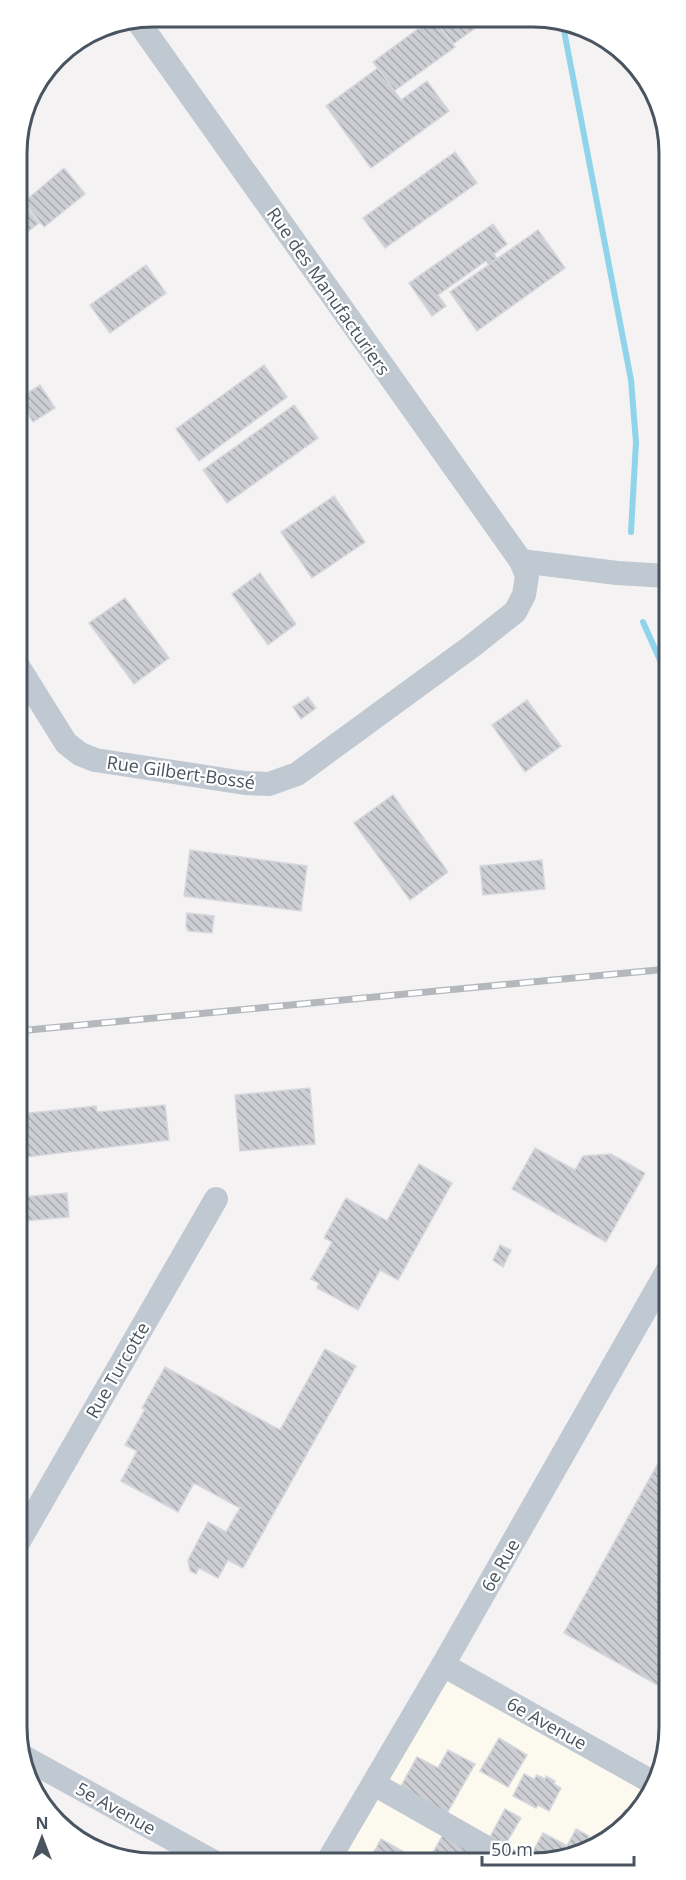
<svg xmlns="http://www.w3.org/2000/svg" width="686" height="1880" font-family="'Open Sans',sans-serif">
  <style>
    .commercial { fill: #fcf9ee }
    .lines { fill: none; stroke-linecap: round; stroke-linejoin: round }
    .stream { stroke: #90d4ec; stroke-width: 6 }
    .building { fill: url(#building-back-hatch); stroke: #d6d8dd; stroke-width: 1.5 }
    .minor { stroke: #c0c8d1; stroke-width: 24 }
    .rail-casing { stroke: #b4b7bc; stroke-width: 7 }
    .rail { stroke: #fff; stroke-width: 4.5; stroke-dasharray: 14; stroke-linecap: butt }
    .labels { text-anchor: middle; dominant-baseline: central; stroke-width: 4.5; stroke-linejoin: round; paint-order: stroke }
    .street-label { font-size: 18px; fill: #4a5460; stroke: #fff }
    .rim { fill: none; stroke: #4a5460; stroke-width: 3 }
  </style>
  <defs>
    <pattern id="building-back-hatch" width="6" height="6" patternUnits="userSpaceOnUse" patternTransform="scale(1.5)"><rect width="6" height="6" fill="#ccced4"/><path d="M-1 5l2 2M0 0l6 6M5-1l2 2" fill="none" stroke="#a8aaaf"/></pattern>
  </defs>
  <rect width="100%" height="100%" fill="#f4f2f2"/>
  <path class="commercial" d="M442,1665L649,1784L636,1817L560,1861H326Z"/>
  <g class="lines">
    <g class="stream">
      <path d="M562,20L631,380L636,442L631,532"/>
      <path d="M643,622L668,678"/>
    </g>
  </g>
  <g class="building">
    <path d="M433,18L455,47L394,91L373,62Z"/>
    <path d="M434,18L488,19L453,44Z"/>
    <path d="M378,68L401,100L427,81L449,111L371,168L326,106Z"/>
    <path d="M455,152L477,183L385,248L363,218Z"/>
    <path d="M64,168L85,194L44,227L24,202Z"/>
    <path d="M17,196L39,223L17,240Z"/>
    <path d="M493,224L507,244L494,254L497,259L489,265L486,261L438,295L446,306L432,316L409,283Z"/>
    <path d="M538,230L565,268L477,331L450,292Z"/>
    <path d="M146,265L166,293L110,333L90,305Z"/>
    <path d="M264,365L287,397L199,461L176,429Z"/>
    <path d="M40,385L55,408L33,422L18,399Z"/>
    <path d="M294,405L318,438L227,503L203,470Z"/>
    <path d="M334,496L365,542L312,578L281,532Z"/>
    <path d="M260,573L296,624L268,645L232,594Z"/>
    <path d="M125,598L169,658L134,684L89,623Z"/>
    <path d="M308,697L316,708L301,719L293,707Z"/>
    <path d="M527,700L561,746L525,772L492,725Z"/>
    <path d="M393,795L448,872L410,900L354,823Z"/>
    <path d="M190,850L307,866L301,911L184,896Z"/>
    <path d="M542,860L545,889L483,895L480,866Z"/>
    <path d="M187,913L214,916L212,933L188,931L186,926Z"/>
    <path d="M310,1088L315,1144L240,1151L235,1095Z"/>
    <path d="M165,1105L169,1140L18,1158V1129L23,1128L21,1114L96,1106L97,1112Z"/>
    <path d="M535,1148L575,1170L583,1156L611,1154L645,1173L606,1242L512,1189Z"/>
    <path d="M419,1164L452,1183L398,1280L380,1270L358,1310L317,1288L319,1283L311,1279L332,1242L324,1238L346,1198L387,1221Z"/>
    <path d="M67,1193L69,1217L24,1221L22,1197Z"/>
    <path d="M500,1245L511,1250L503,1267L493,1260Z"/>
    <path d="M325,1349L356,1366L243,1568L228,1560L218,1578L199,1568L196,1574L190,1571L188,1560L208,1522L226,1532L240,1508L194,1483L178,1512L121,1481L137,1451L125,1445L145,1409L142,1408L165,1367L280,1430Z"/>
    <path d="M666,1449L669,1450V1673L661,1687L564,1633Z"/>
    <path d="M499,1738L527,1755L508,1787L480,1771Z"/>
    <path d="M448,1750L475,1764L446,1815L400,1788L417,1757L438,1768Z"/>
    <path d="M524,1774L534,1779L537,1775L545,1779L546,1776L555,1781L554,1784L561,1788L549,1811L538,1805L536,1808L513,1796Z"/>
    <path d="M505,1809L521,1818L505,1845L490,1837Z"/>
    <path d="M625,1810L636,1817L611,1831L618,1819L619,1820Z"/>
    <path d="M576,1829L589,1836L583,1847L564,1858L561,1857Z"/>
    <path d="M543,1833L566,1845L558,1861L528,1860Z"/>
    <path d="M443,1835L477,1854L473,1861H428Z"/>
    <path d="M381,1839L420,1861H369Z"/>
  </g>
  <g class="lines">
    <g class="minor">
      <path d="M521,561L617,573L667,576"/>
      <path d="M18,666L66,743L80,754L95,760L245,783L269,784L297,774L472,646L515,612L524,595L527,576L521,561L137,20"/>
      <path d="M19,1541L216,1199"/>
      <path d="M443,1665L650,1781"/>
      <path d="M20,1755L212,1861"/>
      <path d="M374,1784L510,1861"/>
      <path d="M328,1861L443,1665L669,1268"/>
    </g>
    <defs>
      <path id="rail" d="M18,1031L668,969"/>
    </defs>
    <use href="#rail" class="rail-casing"/>
    <use href="#rail" class="rail"/>
  </g>
  <g class="labels">
    <g class="street-label">
      <text transform="translate(329 291) rotate(55)">Rue des Manufacturiers</text>
      <text transform="translate(181 772) rotate(8)">Rue Gilbert-Bossé</text>
      <text transform="translate(117 1370) rotate(-60)">Rue Turcotte</text>
      <text transform="translate(500 1565) rotate(-60)">6e Rue</text>
      <text transform="translate(547 1723) rotate(29)">6e Avenue</text>
      <text transform="translate(116 1808) rotate(29)">5e Avenue</text>
    </g>
  </g>
  <path d="M0 0H686V1880H0ZM153 27H533A126 126 0 0 1 659 153V1727A126 126 0 0 1 533 1853H153A126 126 0 0 1 27 1727V153A126 126 0 0 1 153 27Z" fill="#fff" fill-rule="evenodd"/>
  <path class="rim" d="M153 27H533A126 126 0 0 1 659 153V1727A126 126 0 0 1 533 1853H153A126 126 0 0 1 27 1727V153A126 126 0 0 1 153 27Z"/>
  <g transform="translate(42 1838)" stroke="#ffffff" stroke-width="4.5" paint-order="stroke">
  <path d="M0-4.5L10 22L0 15L-10 22Z" fill="#4a5460"/>
  <text y="-9" font-size="16" font-weight="bold" text-anchor="middle" fill="#4a5460">N</text>
  </g>
  <path d="M482 1856v9h152v-9" fill="none" stroke="#4a5460" stroke-width="3"/>
  <text x="491" y="1856" font-size="18" fill="#4a5460" stroke="#ffffff" stroke-width="4.5" paint-order="stroke">50 m</text>
</svg>
